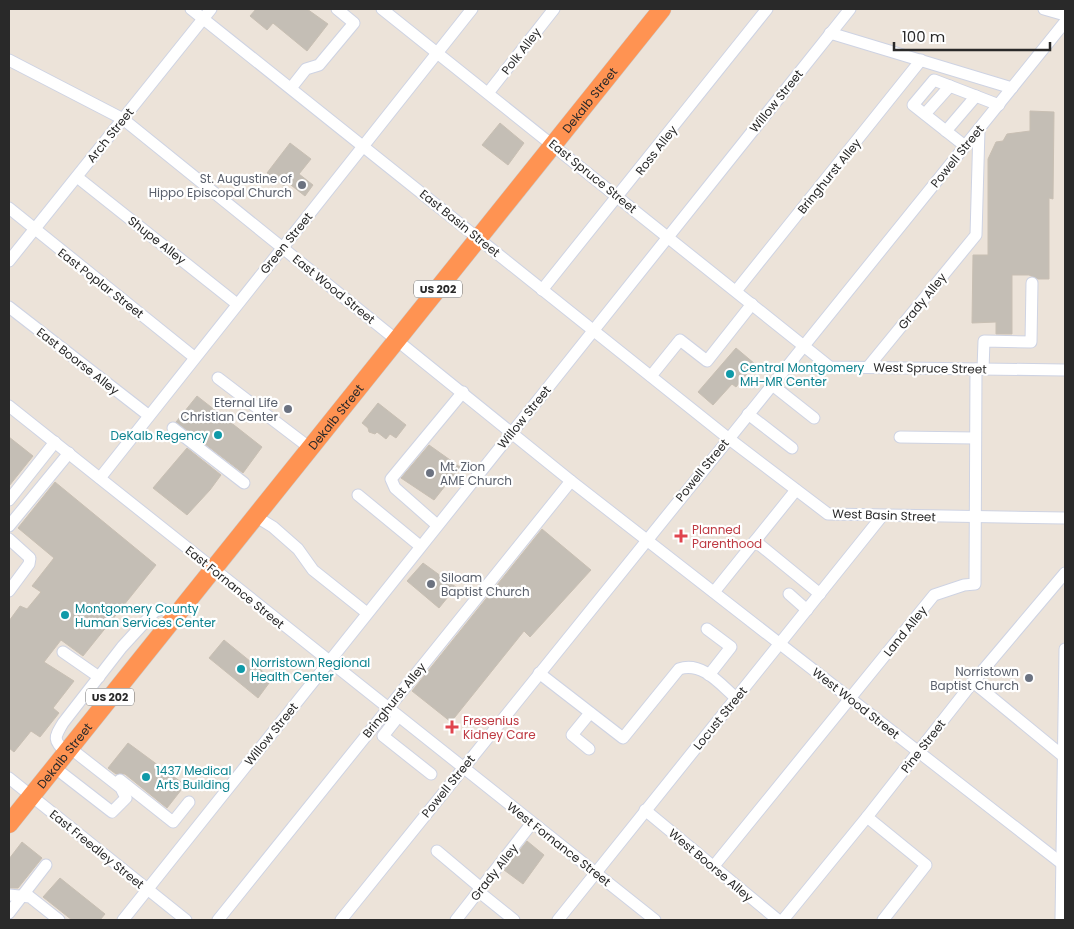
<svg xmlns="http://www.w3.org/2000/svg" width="1074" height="929" font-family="Poppins,sans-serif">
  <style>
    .building { fill: #c4beb5; stroke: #c8bfb3 }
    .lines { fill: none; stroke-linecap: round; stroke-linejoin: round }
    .minor-casing { stroke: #ced3e3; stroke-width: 13 }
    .highway-casing { stroke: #c7c7c7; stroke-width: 19 }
    .minor { stroke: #fff; stroke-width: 11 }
    .highway { stroke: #ff9352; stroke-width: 18 }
    .worship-dot { fill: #6b7280; stroke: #fff; stroke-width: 2 }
    .culture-dot { fill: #0f9aa8; stroke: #fff; stroke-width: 2 }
    .health-dot { fill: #e0444e; stroke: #fff; stroke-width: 2 }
    .labels { text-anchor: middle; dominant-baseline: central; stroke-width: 4.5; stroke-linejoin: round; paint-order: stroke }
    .shield { fill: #fff; stroke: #696969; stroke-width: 1 }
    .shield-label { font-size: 11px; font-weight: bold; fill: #292929 }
    .street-label { font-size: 12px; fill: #292929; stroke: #fff }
    .worship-label { font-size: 12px; fill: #5b616d; stroke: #fff; text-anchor: end }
    .culture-label { font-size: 12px; fill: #0d838f; stroke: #fff; text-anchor: start }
    .health-label { font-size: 12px; fill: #be3a42; stroke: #fff; text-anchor: start }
  </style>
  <rect width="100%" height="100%" fill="#ece3d9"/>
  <g class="building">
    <path d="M256,9H307L328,24L307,51L273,23L267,30L250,16Z"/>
    <path d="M1030,111L1054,112L1053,199L1049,198V279H1038L1029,275H1012V334H996V322L972,323L973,255H988V159L996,142L1003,141L1007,134L1030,131Z"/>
    <path d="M500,123L524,143L508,165L482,145Z"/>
    <path d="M290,143L311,159L299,174L313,185L305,196L287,182L284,186L267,173Z"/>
    <path d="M736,348L755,364L736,387L732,384L713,405L698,392Z"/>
    <path d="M197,396L262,447L243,473L176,422Z"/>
    <path d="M378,403L406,425L396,438L390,434L386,439L377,432L375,434L369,432L368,428L362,423Z"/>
    <path d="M9,437L33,456L9,486Z"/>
    <path d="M429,445L460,467L434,500L401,478Z"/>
    <path d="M187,448L221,475L210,490L187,515L153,488Z"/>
    <path d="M55,482L156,565L83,656L61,640L44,662L74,681L53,708L59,713L40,737L31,731L14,752L9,748V621L20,606L27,609L41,592L32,586L54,558L18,528Z"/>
    <path d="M542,529L591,570L530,637L524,631L451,722L412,691Z"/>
    <path d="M423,563L456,587L439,608L407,581Z"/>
    <path d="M224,640L272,679L258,698L209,658Z"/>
    <path d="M128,743L185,785L167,808L125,774H116L108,768Z"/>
    <path d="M527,841L544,855L523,884L504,870Z"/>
    <path d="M22,842L42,858L18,888H9V859Z"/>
    <path d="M60,878L105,914L100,920H72L43,897Z"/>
  </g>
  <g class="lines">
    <defs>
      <g id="minor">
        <path d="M191,9L728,438L828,514L1065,518"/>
        <path d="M382,9L830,367L1065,370"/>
        <path d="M1044,9L1065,15"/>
        <path d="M830,33L1012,88"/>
        <path d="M9,60L123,119L571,481L1065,866"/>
        <path d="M291,88L306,69L319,65L354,23L337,9"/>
        <path d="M488,93L554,9"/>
        <path d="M925,114L950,86"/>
        <path d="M946,131L976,96"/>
        <path d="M965,146L913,105L934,80L999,105"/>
        <path d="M77,177L237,304"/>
        <path d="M9,208L194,357"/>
        <path d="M9,261L211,9"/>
        <path d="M542,290L767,9"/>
        <path d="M736,291L921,60"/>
        <path d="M9,307L148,415"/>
        <path d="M868,367L976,235L979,129"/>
        <path d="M983,369L984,341L1031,342L1032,283"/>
        <path d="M651,376L680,340L707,361L752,304"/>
        <path d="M218,378L310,448"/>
        <path d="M771,384L814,418"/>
        <path d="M9,406L655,920"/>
        <path d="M748,414L792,448"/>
        <path d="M173,428L244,483"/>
        <path d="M900,437L975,438"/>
        <path d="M100,478L472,9"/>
        <path d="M358,495L420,546"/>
        <path d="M9,500L55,442"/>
        <path d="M255,516L273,527L298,549L313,570L367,613"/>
        <path d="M437,525L395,488L391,479L463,392"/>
        <path d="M9,526L69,453"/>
        <path d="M9,539L30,558L29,564L9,591"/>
        <path d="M755,541L820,594"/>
        <path d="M714,592L796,490"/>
        <path d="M789,594L807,610"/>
        <path d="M707,629L731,647L709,675"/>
        <path d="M63,652L99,677"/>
        <path d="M539,673L623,738L679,669C702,661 720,684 736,698"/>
        <path d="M973,682L1063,756"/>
        <path d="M398,717L383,736L431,774"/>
        <path d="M589,749L572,735L590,713"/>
        <path d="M66,752C53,740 54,738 63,723L122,647L155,611L163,609L174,616"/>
        <path d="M54,767L112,812L126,798L121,788L70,748"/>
        <path d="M9,778L186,920"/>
        <path d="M120,780L173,822L189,802"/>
        <path d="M645,810L778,920"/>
        <path d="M867,817L926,865L883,920"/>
        <path d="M437,851L481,888"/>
        <path d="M713,867L934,595L964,585L975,584L976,369"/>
        <path d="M478,891L514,920"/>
        <path d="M9,895L30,897L59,920"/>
        <path d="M9,913L46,865"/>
        <path d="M123,920L850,9"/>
        <path d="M218,920L571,481"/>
        <path d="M341,920L1065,22"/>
        <path d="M456,920L532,823"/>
        <path d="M558,920L882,516"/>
        <path d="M783,920L867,817L973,682L1065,573"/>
        <path d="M1061,920L1065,649"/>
      </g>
      <g id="highway">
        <path id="s1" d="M9,824L662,9"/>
      </g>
    </defs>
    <use href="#minor" class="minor-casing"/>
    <use href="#highway" class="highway-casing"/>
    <use href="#minor" class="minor"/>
    <use href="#highway" class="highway"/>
  </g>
  <g class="worship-dot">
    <circle cx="302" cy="185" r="5"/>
    <circle cx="288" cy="409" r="5"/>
    <circle cx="430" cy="473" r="5"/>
    <circle cx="431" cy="584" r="5"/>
    <circle cx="1029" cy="678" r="5"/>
  </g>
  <g class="culture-dot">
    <circle cx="730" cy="374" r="5"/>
    <circle cx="218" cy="435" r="5"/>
    <circle cx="65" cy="615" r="5"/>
    <circle cx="241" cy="669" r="5"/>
    <circle cx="146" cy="777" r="5"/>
  </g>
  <g class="health-dot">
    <path d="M678.5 528.5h5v5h5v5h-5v5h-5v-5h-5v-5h5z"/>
    <path d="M449.5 719.5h5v5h5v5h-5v5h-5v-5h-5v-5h5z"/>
  </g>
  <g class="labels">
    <g class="shield">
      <rect x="414" y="280.5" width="48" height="17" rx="4"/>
      <rect x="86" y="688.5" width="48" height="17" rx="4"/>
    </g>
    <g class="shield-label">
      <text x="438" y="289">US 202</text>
      <text x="110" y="697">US 202</text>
    </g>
    <g class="street-label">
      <text transform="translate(521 51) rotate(-52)">Polk Alley</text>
      <text stroke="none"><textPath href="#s1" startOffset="928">Dekalb Street</textPath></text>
      <text transform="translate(776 101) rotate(-51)">Willow Street</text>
      <text transform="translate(110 135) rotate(-51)">Arch Street</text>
      <text transform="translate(656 150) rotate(-52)">Ross Alley</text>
      <text transform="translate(957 156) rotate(-51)">Powell Street</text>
      <text transform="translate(593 176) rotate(39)">East Spruce Street</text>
      <text transform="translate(829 176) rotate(-51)">Bringhurst Alley</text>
      <text transform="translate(460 223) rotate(39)">East Basin Street</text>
      <text transform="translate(157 240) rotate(38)">Shupe Alley</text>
      <text transform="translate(286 243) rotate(-51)">Green Street</text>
      <text transform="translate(101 283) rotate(38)">East Poplar Street</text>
      <text transform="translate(334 289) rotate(39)">East Wood Street</text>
      <text transform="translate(922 301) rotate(-51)">Grady Alley</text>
      <text transform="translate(78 361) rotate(38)">East Boorse Alley</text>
      <text transform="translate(930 368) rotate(1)">West Spruce Street</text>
      <text stroke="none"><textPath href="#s1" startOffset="522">Dekalb Street</textPath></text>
      <text transform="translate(524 417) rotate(-51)">Willow Street</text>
      <text transform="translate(702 470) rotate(-51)">Powell Street</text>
      <text transform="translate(884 515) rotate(2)">West Basin Street</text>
      <text transform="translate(235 587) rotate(39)">East Fornance Street</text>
      <text transform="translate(905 631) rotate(-51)">Land Alley</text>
      <text transform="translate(394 700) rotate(-51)">Bringhurst Alley</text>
      <text transform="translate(856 703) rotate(38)">West Wood Street</text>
      <text transform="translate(720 718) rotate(-51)">Locust Street</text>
      <text transform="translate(271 734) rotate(-51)">Willow Street</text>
      <text transform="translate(923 746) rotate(-52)">Pine Street</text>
      <text stroke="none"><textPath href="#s1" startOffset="88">Dekalb Street</textPath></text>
      <text transform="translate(448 786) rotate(-51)">Powell Street</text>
      <text transform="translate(559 844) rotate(38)">West Fornance Street</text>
      <text transform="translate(97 849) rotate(39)">East Freedley Street</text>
      <text transform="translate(711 865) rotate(40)">West Boorse Alley</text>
      <text transform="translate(494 872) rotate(-52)">Grady Alley</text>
    </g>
    <g class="worship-label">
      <text x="292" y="178">St. Augustine of<tspan x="292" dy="14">Hippo Episcopal Church</tspan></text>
      <text x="278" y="402">Eternal Life<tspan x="278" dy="14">Christian Center</tspan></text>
      <text x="440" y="466" text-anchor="start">Mt. Zion<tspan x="440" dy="14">AME Church</tspan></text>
      <text x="441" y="577" text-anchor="start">Siloam<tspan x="441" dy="14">Baptist Church</tspan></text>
      <text x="1019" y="671">Norristown<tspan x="1019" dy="14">Baptist Church</tspan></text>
    </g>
    <g class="culture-label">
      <text x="740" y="367">Central Montgomery<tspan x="740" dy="14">MH-MR Center</tspan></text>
      <text x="208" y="435" text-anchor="end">DeKalb Regency</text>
      <text x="75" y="608">Montgomery County<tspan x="75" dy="14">Human Services Center</tspan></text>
      <text x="251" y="662">Norristown Regional<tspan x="251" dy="14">Health Center</tspan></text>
      <text x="156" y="770">1437 Medical<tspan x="156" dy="14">Arts Building</tspan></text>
    </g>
    <g class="health-label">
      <text x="692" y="529">Planned<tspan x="692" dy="14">Parenthood</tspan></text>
      <text x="463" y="720">Fresenius<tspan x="463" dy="14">Kidney Care</tspan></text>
    </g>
  </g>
  <rect width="1074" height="929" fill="none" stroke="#292929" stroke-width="20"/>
  <path d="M894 42v8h156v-8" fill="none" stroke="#292929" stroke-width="2.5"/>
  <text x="902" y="42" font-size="15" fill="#292929" stroke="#ffffff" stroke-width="4" paint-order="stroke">100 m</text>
</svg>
